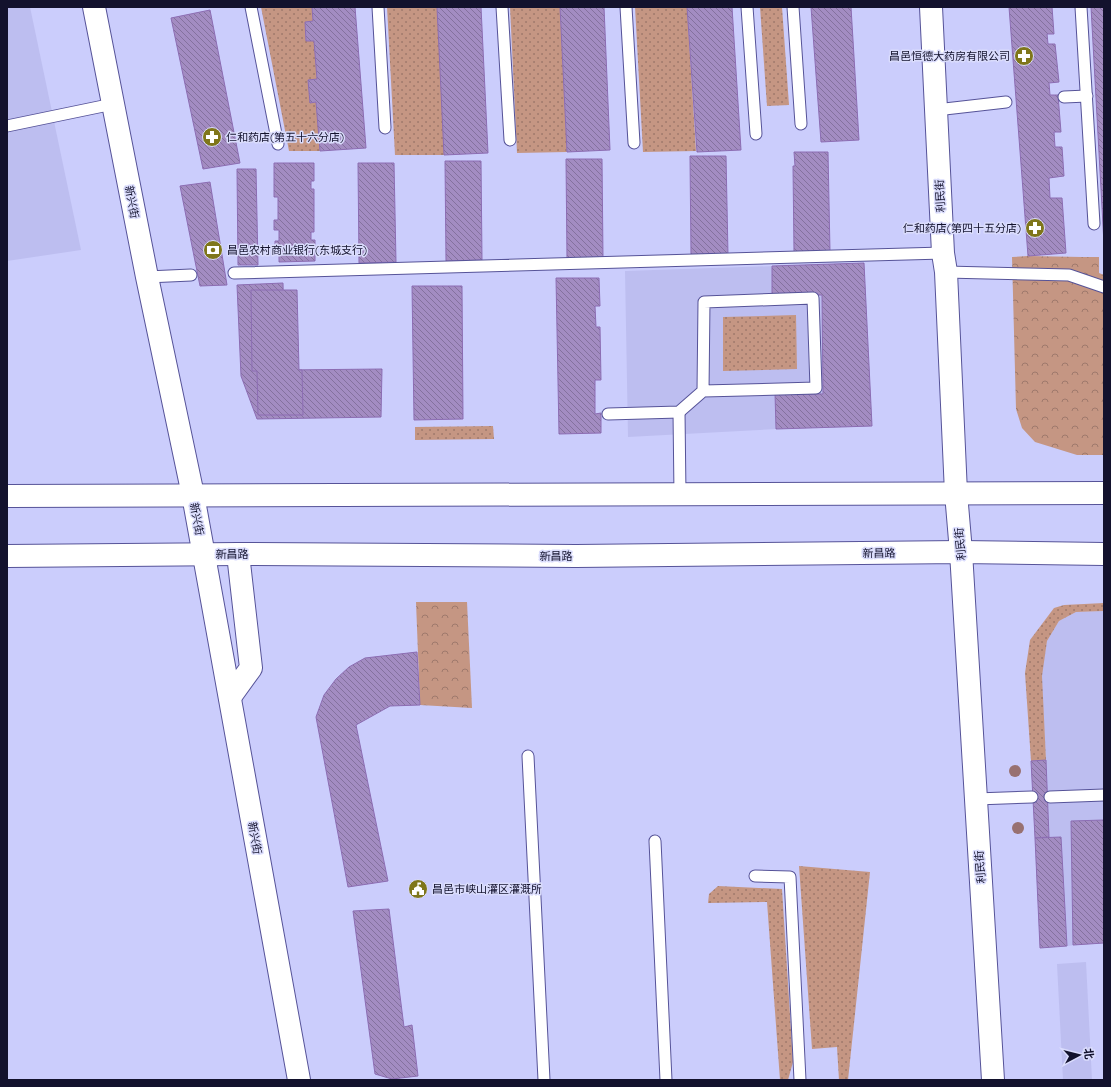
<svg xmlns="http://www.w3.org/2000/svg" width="1111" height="1087" font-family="Quicksand,'Noto Sans SC',sans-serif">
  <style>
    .built { fill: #bdbef0 }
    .park { fill: url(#park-crowns) }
    .garden { fill: url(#garden-dots) }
    .building { fill: url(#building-back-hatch); stroke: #8c6db3 }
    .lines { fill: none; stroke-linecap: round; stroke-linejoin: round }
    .lane-casing { stroke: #565398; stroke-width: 13 }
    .secondary-casing { stroke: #565398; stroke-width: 24 }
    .primary-casing { stroke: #565398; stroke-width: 24 }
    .lane { stroke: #fff; stroke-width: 11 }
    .secondary { stroke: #fff; stroke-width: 22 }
    .primary { stroke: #fff; stroke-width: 22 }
    .tree { fill: #987171 }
    .labels { text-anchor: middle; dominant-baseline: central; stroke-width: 3; stroke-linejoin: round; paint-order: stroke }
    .poi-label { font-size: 11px; fill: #13122d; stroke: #dadcfc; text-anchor: start }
    .street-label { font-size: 11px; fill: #13122d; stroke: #dadcfc }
  </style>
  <defs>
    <pattern id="park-crowns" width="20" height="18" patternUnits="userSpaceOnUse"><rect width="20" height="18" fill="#c59683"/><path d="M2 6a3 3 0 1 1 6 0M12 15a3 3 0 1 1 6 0" fill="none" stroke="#9f796c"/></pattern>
    <pattern id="garden-dots" width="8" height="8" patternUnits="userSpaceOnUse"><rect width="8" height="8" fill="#c59683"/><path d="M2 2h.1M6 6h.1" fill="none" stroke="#9f796c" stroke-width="1.8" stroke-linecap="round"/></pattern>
    <pattern id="building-back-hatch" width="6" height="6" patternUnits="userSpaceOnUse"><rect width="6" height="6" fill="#a38cc2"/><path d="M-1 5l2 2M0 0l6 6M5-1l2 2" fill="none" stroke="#84719e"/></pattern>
  </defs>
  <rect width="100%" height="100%" fill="#cbcdfc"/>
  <g class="built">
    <path d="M7,7H30L81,250L7,261Z"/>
    <path d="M864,263L872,426L776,429L628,437L625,271Z"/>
    <path d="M1104,611V943L1040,948L1031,761L1046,760L1041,676L1047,641L1059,621L1076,612Z"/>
    <path d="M1086,962L1092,1080H1063L1057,964Z"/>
  </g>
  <g class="park">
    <path d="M1028,256L1082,257H1099V273L1104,275V455H1077L1035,442L1022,428L1016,409L1012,257Z"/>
    <path d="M416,602H467L472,708L420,705Z"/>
  </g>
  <g class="garden">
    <path d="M261,7H312L313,21L305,22L306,41H314L317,79L308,80L310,103L316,102L320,151H289Z"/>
    <path d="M387,7H437L445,155H395Z"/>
    <path d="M510,7H560L567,152L517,153Z"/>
    <path d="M635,7H687L696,151L643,152Z"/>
    <path d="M760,7H782L789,105L767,106Z"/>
    <path d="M796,315L797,369L723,371V317Z"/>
    <path d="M493,426L494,439L415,440V427Z"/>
    <path d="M1104,603V611L1076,612L1059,621L1047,641L1042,676L1046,760L1031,761L1025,673L1030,640L1054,608L1064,605Z"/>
    <path d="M799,866L870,872L848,1080H839L837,1047L812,1049Z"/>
    <path d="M718,886L782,889L793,1062L788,1080H780L767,902L708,903L709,894Z"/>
  </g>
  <g class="building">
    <path d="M312,7H355L366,148L320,151L316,102L310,103L308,80L317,79L314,41H306L305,22L313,21Z"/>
    <path d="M437,7H481L488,153L444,155Z"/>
    <path d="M560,7H604L610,150L567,152Z"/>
    <path d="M687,7H732L741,150L697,152Z"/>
    <path d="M811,7H851L859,140L821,142Z"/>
    <path d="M1009,7H1052L1054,34H1047L1048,44H1055L1059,82L1049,83L1050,95H1058L1061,132H1054L1055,147H1062L1064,176L1049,178L1050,198H1062L1066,253L1028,256Z"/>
    <path d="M1091,7H1104V244Z"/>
    <path d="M210,10L240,163L203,169L171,18Z"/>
    <path d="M794,152H828L830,252H794L793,166H795Z"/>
    <path d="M690,156H726L728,255L691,256Z"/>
    <path d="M566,159H602L603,258L567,259Z"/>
    <path d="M445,161H481L482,260L446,261Z"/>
    <path d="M274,163H314V181H311V189H314V232H311V240H315V261L279,262V253H275V241H279V230H274V220H278V197H274Z"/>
    <path d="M358,163H394L396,262L359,263Z"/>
    <path d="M237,169H256L258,265H238Z"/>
    <path d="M210,182L227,285L200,286L180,186Z"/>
    <path d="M864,263L872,426L776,429L775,393L823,394L822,295H772V266Z"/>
    <path d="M556,278H599L600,306H595L596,327H600L601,380H595V414L601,413V433L559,434Z"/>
    <path d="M283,283L285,370L382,369L381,417L257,419L241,376L237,285Z"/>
    <path d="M412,286H462L463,419L414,420Z"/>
    <path d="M251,290H297L299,370H302L303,415H258L257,371H252Z"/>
    <path d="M417,652L420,705L390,706L356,725L388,881L348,887L316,717L324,695L336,679L349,667L365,658Z"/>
    <path d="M1046,760L1049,837L1035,838L1031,761Z"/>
    <path d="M1104,820V943L1073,945L1071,821Z"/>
    <path d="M1061,837L1067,946L1040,948L1035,838Z"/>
    <path d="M389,909L404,1027L412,1025L418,1076L392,1079L375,1074L353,911Z"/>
  </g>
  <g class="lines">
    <defs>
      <g id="lane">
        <path d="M251,7L278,144"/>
        <path d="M378,7L385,128"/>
        <path d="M502,7L510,140"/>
        <path d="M626,7L634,143"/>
        <path d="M747,7L756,134"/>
        <path d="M793,7L801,124"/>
        <path d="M1081,7L1094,224"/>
        <path d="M1064,97L1087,96"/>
        <path d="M936,110L1006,102"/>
        <path d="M7,126L113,104"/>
        <path d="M946,272L1069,275L1104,287"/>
        <path d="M234,273L943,253"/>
        <path d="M147,277L191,275"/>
        <path d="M679,412L680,495"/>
        <path d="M608,414L679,412L703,391L816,388L813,298L704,302L703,391"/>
        <path d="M528,756L544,1080"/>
        <path d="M1050,797L1104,795"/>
        <path d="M976,799L1032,797"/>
        <path d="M655,841L666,1080"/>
        <path d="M755,876L790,877L800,1080"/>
      </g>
      <g id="secondary">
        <path d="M94,7L147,277L193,495L299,1080"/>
        <path d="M931,7L943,253L946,272L956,493L961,552L993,1080"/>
      </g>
      <g id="primary">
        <path d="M7,496L1104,493"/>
        <path d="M7,556L238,554L576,556L961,552L1104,554"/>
        <path d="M230,697L251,668L238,554"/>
      </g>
    </defs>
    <use href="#lane" class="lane-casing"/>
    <use href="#secondary" class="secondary-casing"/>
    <use href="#primary" class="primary-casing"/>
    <use href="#lane" class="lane"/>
    <use href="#secondary" class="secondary"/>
    <use href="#primary" class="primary"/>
  </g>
  <g class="tree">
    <circle cx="1015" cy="771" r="6"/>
    <circle cx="1018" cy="828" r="6"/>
  </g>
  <defs>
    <symbol id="pharmacy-disc" viewBox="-11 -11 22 22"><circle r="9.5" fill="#7f761a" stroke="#dadcfc"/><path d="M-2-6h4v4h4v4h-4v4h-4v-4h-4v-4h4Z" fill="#fff"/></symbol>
    <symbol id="bank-disc" viewBox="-11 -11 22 22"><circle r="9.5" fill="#7f761a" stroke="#dadcfc"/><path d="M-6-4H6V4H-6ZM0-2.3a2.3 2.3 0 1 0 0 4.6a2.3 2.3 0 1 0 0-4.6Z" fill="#fff"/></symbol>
    <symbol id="civic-disc" viewBox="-11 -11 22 22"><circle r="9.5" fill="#7f761a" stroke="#dadcfc"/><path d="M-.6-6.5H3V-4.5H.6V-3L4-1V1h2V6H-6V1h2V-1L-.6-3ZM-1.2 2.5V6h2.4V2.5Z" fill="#fff"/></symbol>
  </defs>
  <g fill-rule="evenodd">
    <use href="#pharmacy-disc" x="1013" y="45" width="22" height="22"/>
    <use href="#pharmacy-disc" x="201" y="126" width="22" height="22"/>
    <use href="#pharmacy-disc" x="1024" y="217" width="22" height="22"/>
    <use href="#bank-disc" x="202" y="239" width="22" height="22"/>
    <use href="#civic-disc" x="407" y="878" width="22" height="22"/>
  </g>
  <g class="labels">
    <g class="poi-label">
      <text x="1010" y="56" text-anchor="end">昌邑恒德大药房有限公司</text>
      <text x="226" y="137">仁和药店(第五十六分店)</text>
      <text x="1021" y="228" text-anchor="end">仁和药店(第四十五分店)</text>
      <text x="227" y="250">昌邑农村商业银行(东城支行)</text>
      <text x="432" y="889">昌邑市峡山灌区灌溉所</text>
    </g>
    <g class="street-label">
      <text transform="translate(940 196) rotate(-93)">利民街</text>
      <text transform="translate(132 202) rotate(79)">新兴街</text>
      <text transform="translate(197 519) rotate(79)">新兴街</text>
      <text transform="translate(960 544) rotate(-95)">利民街</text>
      <text transform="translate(879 553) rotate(-1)">新昌路</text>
      <text x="232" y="554">新昌路</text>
      <text x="556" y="556">新昌路</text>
      <text transform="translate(255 838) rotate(80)">新兴街</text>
      <text transform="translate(980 867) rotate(-94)">利民街</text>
    </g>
  </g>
  <rect width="1111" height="1087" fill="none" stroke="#13122d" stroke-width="16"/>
  <g transform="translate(1079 1055) rotate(83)" stroke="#dadcfc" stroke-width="3" paint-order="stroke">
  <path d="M0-3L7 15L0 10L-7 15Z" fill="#13122d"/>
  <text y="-6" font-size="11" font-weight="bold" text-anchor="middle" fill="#13122d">北</text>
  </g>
</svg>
